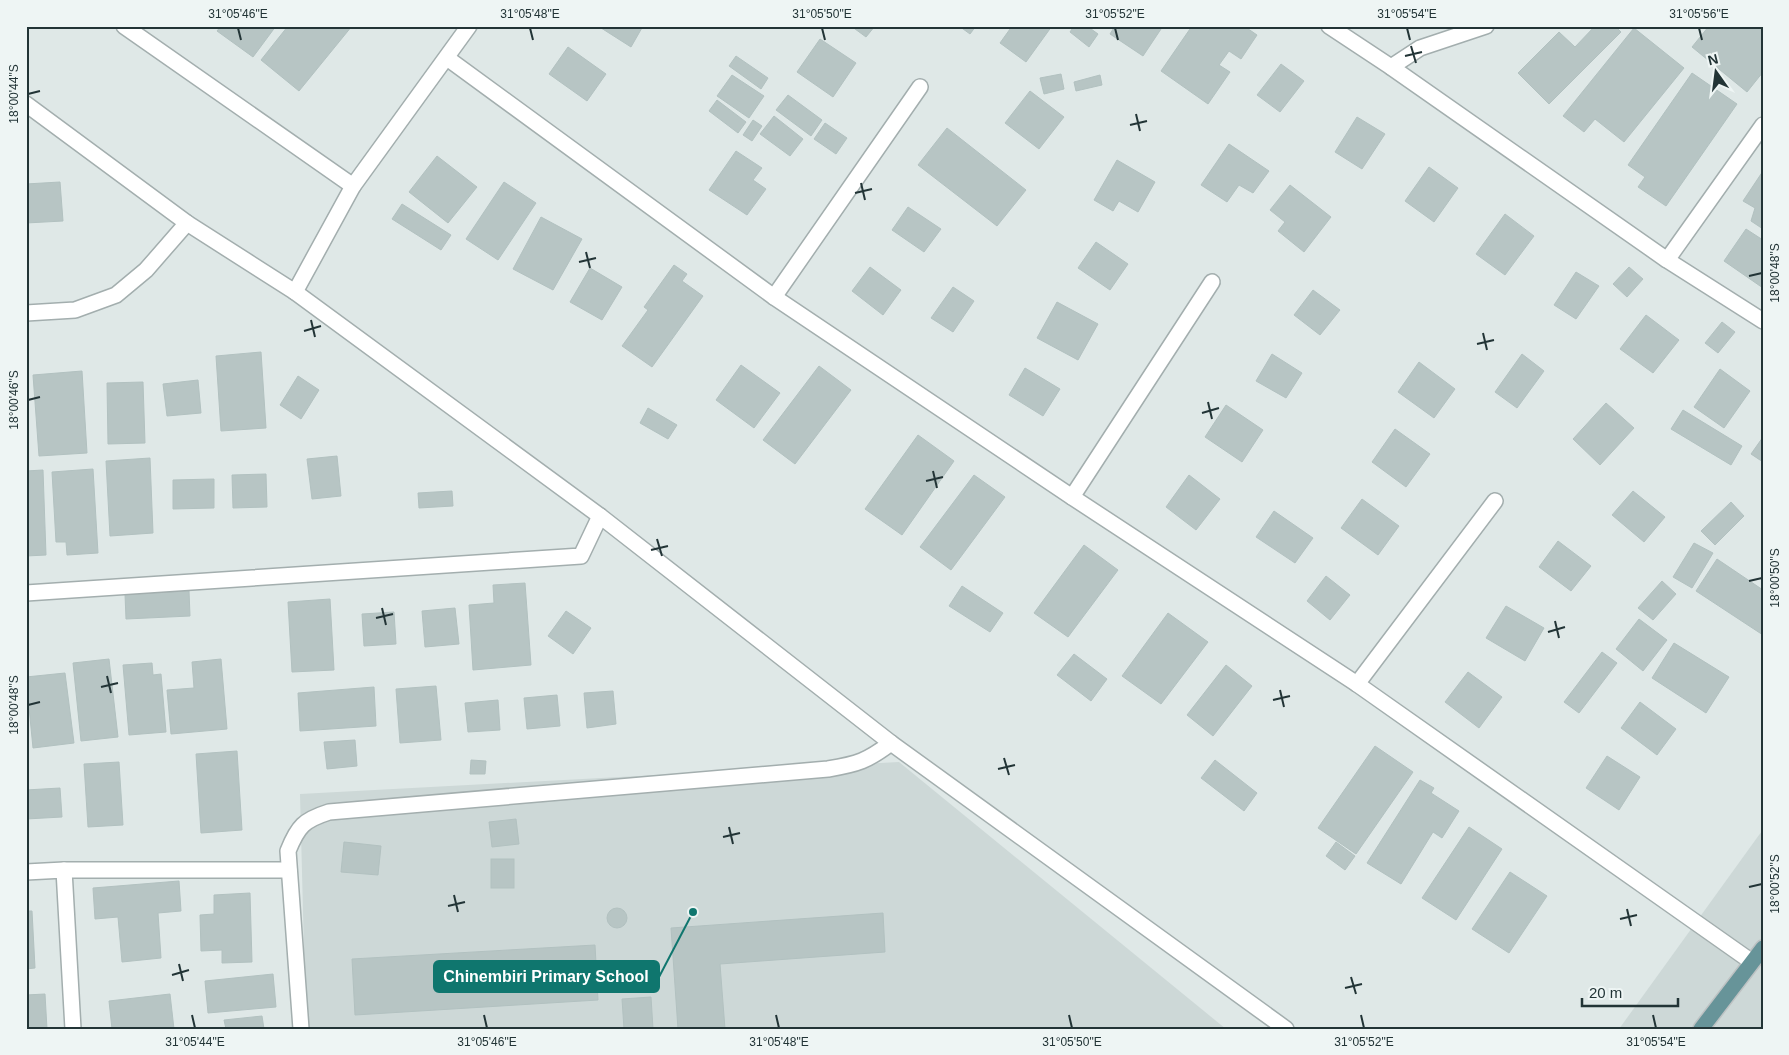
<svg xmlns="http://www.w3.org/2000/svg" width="1789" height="1055" font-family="Helvetica,sans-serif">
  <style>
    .built { fill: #cdd8d7 }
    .building { fill: #b7c5c4; stroke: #b2c1c0 }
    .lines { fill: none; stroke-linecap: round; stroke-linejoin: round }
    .minor-casing { stroke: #a3aeae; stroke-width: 18 }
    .major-casing { stroke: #bdc2c3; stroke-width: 18 }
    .minor { stroke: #fff; stroke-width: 15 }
    .major { stroke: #679499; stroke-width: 15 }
    .ticks { fill: none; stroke: #223436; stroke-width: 2 }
    .leader { fill: none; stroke: #0f766e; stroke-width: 2 }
    .callout-dot { fill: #0f766e; stroke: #eef5f4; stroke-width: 2 }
    .callout { fill: #0f766e; stroke: #0f766e; stroke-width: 2 }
    .callout-label { font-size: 16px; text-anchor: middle; font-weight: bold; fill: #fff }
    .neatline { fill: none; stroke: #223436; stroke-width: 2 }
    .ticks-label { font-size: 12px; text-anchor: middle; fill: #223436 }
  </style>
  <rect width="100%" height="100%" fill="#dfe8e7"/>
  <g class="built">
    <path d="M899,762L1226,1029H306L300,794Z"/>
    <path d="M1763,830V1029H1619L1759,835Z"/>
  </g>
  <g class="building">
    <path d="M221,26H276L253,57L217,31Z"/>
    <path d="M288,26H352L299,91L261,60Z"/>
    <path d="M598,26H643L631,47Z"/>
    <path d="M851,26H875L866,37Z"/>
    <path d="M959,26H976L970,34Z"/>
    <path d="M1006,26H1052L1026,62L1000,43L1010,29Z"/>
    <path d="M1074,26H1087L1098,34L1089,47L1070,32Z"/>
    <path d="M1115,26H1163L1143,56L1110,34Z"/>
    <path d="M1192,26H1244L1257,35L1241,59L1229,51L1219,65L1230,72L1208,104L1161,71Z"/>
    <path d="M1595,26H1615L1621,32L1549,104L1518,73L1559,32L1575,47Z"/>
    <path d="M1709,26H1763V72L1747,92L1692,47Z"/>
    <path d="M1634,28L1684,68L1624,142L1595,119L1584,132L1563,116Z"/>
    <path d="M820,39L856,63L833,97L797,72Z"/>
    <path d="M568,47L606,74L587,101L549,74Z"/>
    <path d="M736,56L768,78L761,89L729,66Z"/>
    <path d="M1281,64L1304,81L1280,112L1257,95Z"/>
    <path d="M1692,73L1737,104L1666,206L1638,187L1645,177L1628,165Z"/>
    <path d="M1061,74L1064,89L1044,94L1040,78Z"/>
    <path d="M732,75L764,96L749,118L717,96Z"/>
    <path d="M1100,75L1102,85L1076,91L1074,82Z"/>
    <path d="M1030,91L1064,117L1039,149L1005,123Z"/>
    <path d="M788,95L822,120L811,136L776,110Z"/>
    <path d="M717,100L746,122L738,133L709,111Z"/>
    <path d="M774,116L803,139L790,156L760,134Z"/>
    <path d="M1357,117L1385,134L1362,169L1335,152Z"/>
    <path d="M753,120L762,126L752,141L743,135Z"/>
    <path d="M825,123L847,138L836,154L814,139Z"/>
    <path d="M947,128L1026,190L997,226L918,165Z"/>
    <path d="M1229,144L1269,171L1253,193L1239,185L1227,202L1201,185Z"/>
    <path d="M736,151L762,168L753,180L766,189L747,215L709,190Z"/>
    <path d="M437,156L477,187L448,223L409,192Z"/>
    <path d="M1117,160L1155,182L1138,212L1119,201L1113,211L1094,200Z"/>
    <path d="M1429,167L1458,188L1434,222L1405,201Z"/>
    <path d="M1763,171V229L1751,221L1755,208L1743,201Z"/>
    <path d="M60,182L63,221L26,223V184Z"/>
    <path d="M504,182L536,203L498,260L466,239Z"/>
    <path d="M1290,185L1331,217L1304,252L1278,231L1285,222L1270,210Z"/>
    <path d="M402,204L451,235L441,250L392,219Z"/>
    <path d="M908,207L941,229L924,252L892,230Z"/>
    <path d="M1505,214L1534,236L1505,275L1476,254Z"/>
    <path d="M541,217L582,239L553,290L513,269Z"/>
    <path d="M1746,229L1763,240V288L1724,261Z"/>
    <path d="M1096,242L1128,264L1110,290L1078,268Z"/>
    <path d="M674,265L687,274L682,281L703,296L652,367L622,346L648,310L644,307Z"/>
    <path d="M870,267L901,290L883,315L852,291Z"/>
    <path d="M1629,267L1643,279L1627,297L1613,284Z"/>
    <path d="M590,268L622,287L602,320L570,302Z"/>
    <path d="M1576,272L1599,286L1576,319L1554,305Z"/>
    <path d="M953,287L974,301L953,332L931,318Z"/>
    <path d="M1313,290L1340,310L1320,335L1294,315Z"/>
    <path d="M1057,302L1098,324L1078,360L1037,338Z"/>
    <path d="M1646,315L1679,340L1653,373L1620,349Z"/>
    <path d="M1722,322L1735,332L1718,353L1705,343Z"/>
    <path d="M261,352L266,428L221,431L216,356Z"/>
    <path d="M1272,354L1302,373L1286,398L1256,381Z"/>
    <path d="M1522,354L1544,371L1517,408L1495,392Z"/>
    <path d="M1419,362L1455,389L1434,418L1398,392Z"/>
    <path d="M741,365L780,393L754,428L716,400Z"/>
    <path d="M819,366L851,390L795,464L763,440Z"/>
    <path d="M1025,368L1060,389L1043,416L1009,395Z"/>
    <path d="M1720,369L1750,391L1724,428L1694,407Z"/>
    <path d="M82,371L87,453L39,456L33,375Z"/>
    <path d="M298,376L319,390L301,419L280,405Z"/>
    <path d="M198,380L201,413L167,416L163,384Z"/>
    <path d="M143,382L145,443L108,444L107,383Z"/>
    <path d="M1606,403L1634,428L1600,465L1573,439Z"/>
    <path d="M1226,405L1263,430L1242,462L1205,437Z"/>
    <path d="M648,408L677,425L668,439L640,423Z"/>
    <path d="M1683,410L1742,446L1731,465L1671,429Z"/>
    <path d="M1395,429L1430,454L1406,487L1372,462Z"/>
    <path d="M918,435L954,461L902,535L865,509Z"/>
    <path d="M1763,437V462L1751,454Z"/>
    <path d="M337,456L341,496L312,499L307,459Z"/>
    <path d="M150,458L153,533L110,536L106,461Z"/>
    <path d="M93,469L98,553L67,555L66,542H56L52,472Z"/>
    <path d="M43,470L46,555L26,556V471Z"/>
    <path d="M266,474L267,507L233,508L232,475Z"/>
    <path d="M974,475L1005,497L951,570L920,547Z"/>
    <path d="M1189,475L1220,499L1196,530L1166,507Z"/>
    <path d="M214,479V508L173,509V480Z"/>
    <path d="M452,491L453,506L419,508L418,493Z"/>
    <path d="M1633,491L1665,517L1644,542L1612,515Z"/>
    <path d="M1362,499L1399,526L1378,555L1341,528Z"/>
    <path d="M1731,502L1744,516L1715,545L1701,531Z"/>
    <path d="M1274,511L1313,538L1295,563L1256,537Z"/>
    <path d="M1558,541L1591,566L1571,591L1539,567Z"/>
    <path d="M1694,543L1713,553L1692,588L1673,577Z"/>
    <path d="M1084,545L1118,570L1068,637L1034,613Z"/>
    <path d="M1717,559L1763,590V635L1696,591Z"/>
    <path d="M1326,576L1350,595L1330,620L1307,601Z"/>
    <path d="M1662,581L1676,594L1653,620L1638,608Z"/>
    <path d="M525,583L531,665L473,670L469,605L494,603L493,585Z"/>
    <path d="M962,586L1003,613L990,632L949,606Z"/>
    <path d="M189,591L190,616L126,619L125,594Z"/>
    <path d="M330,599L334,670L292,672L288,602Z"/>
    <path d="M1506,606L1544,628L1525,661L1486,638Z"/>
    <path d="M455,608L459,644L425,647L422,611Z"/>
    <path d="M566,611L591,628L573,654L548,636Z"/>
    <path d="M394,612L396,644L364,646L362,614Z"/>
    <path d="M1168,613L1208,642L1161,704L1122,676Z"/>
    <path d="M1639,619L1667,640L1643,671L1616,649Z"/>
    <path d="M1674,643L1729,677L1706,713L1652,678Z"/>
    <path d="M1602,652L1617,663L1579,713L1564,702Z"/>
    <path d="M1074,654L1107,679L1091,701L1057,675Z"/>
    <path d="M109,659L118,737L81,741L73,663Z"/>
    <path d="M221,659L227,729L171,734L167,690L194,688L192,662Z"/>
    <path d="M152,663L153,675L161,674L166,732L129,735L123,665Z"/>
    <path d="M1226,665L1252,686L1213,736L1187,715Z"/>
    <path d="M1468,672L1502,697L1479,728L1445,702Z"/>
    <path d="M65,673L74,743L33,748L26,677Z"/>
    <path d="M436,686L441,740L400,743L396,689Z"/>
    <path d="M374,687L376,726L300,731L298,693Z"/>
    <path d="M613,691L616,724L587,728L584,693Z"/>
    <path d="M557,695L560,726L527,729L524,698Z"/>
    <path d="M498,700L500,730L468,732L465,703Z"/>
    <path d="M1640,702L1676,729L1657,755L1621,728Z"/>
    <path d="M355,740L357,766L327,769L324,742Z"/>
    <path d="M1375,746L1413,772L1356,854L1318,828Z"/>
    <path d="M237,751L242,830L201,833L196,754Z"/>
    <path d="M1607,756L1640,777L1619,810L1586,788Z"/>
    <path d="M471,760L486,761L485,774H470Z"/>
    <path d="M1215,760L1257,793L1244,811L1201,778Z"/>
    <path d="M119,762L123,825L88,827L84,764Z"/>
    <path d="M1420,780L1434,788L1431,793L1459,811L1442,838L1433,832L1401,884L1367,863Z"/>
    <path d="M60,788L62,817L26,819V790Z"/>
    <path d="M516,819L519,844L492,847L489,822Z"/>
    <path d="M1469,827L1502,849L1456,920L1422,898Z"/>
    <path d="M344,842L381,846L378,875L341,872Z"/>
    <path d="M1336,842L1355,856L1345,870L1326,856Z"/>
    <rect x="491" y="859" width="23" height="29"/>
    <path d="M1510,872L1547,896L1509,953L1472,929Z"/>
    <path d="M179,881L181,911L158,913L161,958L122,962L118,917L95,919L93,888Z"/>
    <path d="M250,893L252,962L222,963V950L201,951L200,915L214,914V895Z"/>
    <circle cx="617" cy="918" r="10"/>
    <path d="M26,911H32L35,968L26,969Z"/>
    <path d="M883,913L885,952L720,964L725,1029H678L671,928Z"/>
    <path d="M595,945L598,1000L355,1015L352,959Z"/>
    <path d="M273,974L276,1007L208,1013L205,981Z"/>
    <path d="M45,994L47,1029H26V995Z"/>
    <path d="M170,994L174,1029H112L109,1001Z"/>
    <path d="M651,997L653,1029H624L622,999Z"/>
    <path d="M262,1016L264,1029H226L224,1020Z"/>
  </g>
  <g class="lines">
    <defs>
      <g id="minor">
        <path d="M124,26L353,186"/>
        <path d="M1329,26L1391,67L1667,260L1763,321"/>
        <path d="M447,58L774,297L1072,497L1357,684L1752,962"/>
        <path d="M1391,67L1420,48L1486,26"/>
        <path d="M26,104L187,223L295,292L600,516L891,743L1286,1029"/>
        <path d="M1667,260L1763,125"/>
        <path d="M295,292L353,186L469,26"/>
        <path d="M774,297L920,87"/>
        <path d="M26,313L75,310L116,295L146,270L187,223"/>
        <path d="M1072,497L1212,282"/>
        <path d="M26,593L581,556L600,516"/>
        <path d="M1357,684L1495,501"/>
        <path d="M64,870H289"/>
        <path d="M26,872L64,870L73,1029"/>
        <path d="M301,1029L288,851C298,826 304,820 329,812L828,769C858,764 867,761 891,743"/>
      </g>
      <path id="major" d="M1701,1029L1763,948"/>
    </defs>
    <use href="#minor" class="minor-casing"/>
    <use href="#major" class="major-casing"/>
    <use href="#minor" class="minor"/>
    <use href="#major" class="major"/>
  </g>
  <path class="ticks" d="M238,28L241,40M530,28L533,40M822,28L825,40M1115,28L1118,40M1407,28L1410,40M1699,28L1702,40M1411,46L1416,63M1405,56L1422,52M28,94L40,91M1136,114L1140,131M1130,125L1147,121M861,183L865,200M855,193L872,189M586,252L590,268M579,262L596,258M1749,276L1762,273M311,320L315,337M304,331L321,326M1483,333L1487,350M1477,344L1494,340M28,400L40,397M1208,402L1212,419M1202,413L1219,408M933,471L937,488M926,481L943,477M657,539L662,556M651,550L668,546M1749,581L1762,578M382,608L386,625M376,618L393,614M1555,621L1559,638M1548,632L1565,627M107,676L111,693M101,687L118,683M1280,690L1284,707M1273,700L1290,696M28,705L40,702M1004,758L1009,775M998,769L1015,765M729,827L733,844M723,837L740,833M1749,887L1762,884M454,895L458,912M448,906L465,902M1627,909L1631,926M1620,919L1637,915M179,964L183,981M172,975L189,970M1351,977L1356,994M1345,988L1362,984M192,1015L195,1028M484,1015L487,1028M776,1015L779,1028M1069,1015L1072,1028M1361,1015L1364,1028M1653,1015L1656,1028"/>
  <path class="leader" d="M693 912L659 977"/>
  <circle class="callout-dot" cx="693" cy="912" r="5"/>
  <rect class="callout" x="434" y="961" width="225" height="31" rx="5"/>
  <g class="callout-label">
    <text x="546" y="982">Chinembiri Primary School</text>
  </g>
  <rect width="1789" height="1055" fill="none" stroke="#eef5f4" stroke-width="55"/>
  <g transform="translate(1716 72) rotate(346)" stroke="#eef5f4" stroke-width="4" paint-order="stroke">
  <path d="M0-4L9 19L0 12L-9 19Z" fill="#223436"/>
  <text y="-8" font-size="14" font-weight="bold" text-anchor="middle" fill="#223436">N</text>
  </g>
  <path d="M1582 998v8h96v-8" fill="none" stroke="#223436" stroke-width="2.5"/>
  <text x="1589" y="998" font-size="15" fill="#223436" stroke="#eef5f4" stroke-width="4" paint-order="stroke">20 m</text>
  <rect x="28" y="28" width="1734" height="1000" class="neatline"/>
  <g class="ticks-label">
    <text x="238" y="18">31°05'46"E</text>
    <text x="530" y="18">31°05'48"E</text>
    <text x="822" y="18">31°05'50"E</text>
    <text x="1115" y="18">31°05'52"E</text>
    <text x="1407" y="18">31°05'54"E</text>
    <text x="1699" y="18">31°05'56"E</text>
    <text transform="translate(14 94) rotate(-90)" y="4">18°00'44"S</text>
    <text transform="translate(1775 273) rotate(-90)" y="4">18°00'48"S</text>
    <text transform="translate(14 400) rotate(-90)" y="4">18°00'46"S</text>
    <text transform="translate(1775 578) rotate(-90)" y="4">18°00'50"S</text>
    <text transform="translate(14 705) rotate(-90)" y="4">18°00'48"S</text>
    <text transform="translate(1775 884) rotate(-90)" y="4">18°00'52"S</text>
    <text x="195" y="1046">31°05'44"E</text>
    <text x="487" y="1046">31°05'46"E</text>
    <text x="779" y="1046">31°05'48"E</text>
    <text x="1072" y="1046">31°05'50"E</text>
    <text x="1364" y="1046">31°05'52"E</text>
    <text x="1656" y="1046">31°05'54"E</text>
  </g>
</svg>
